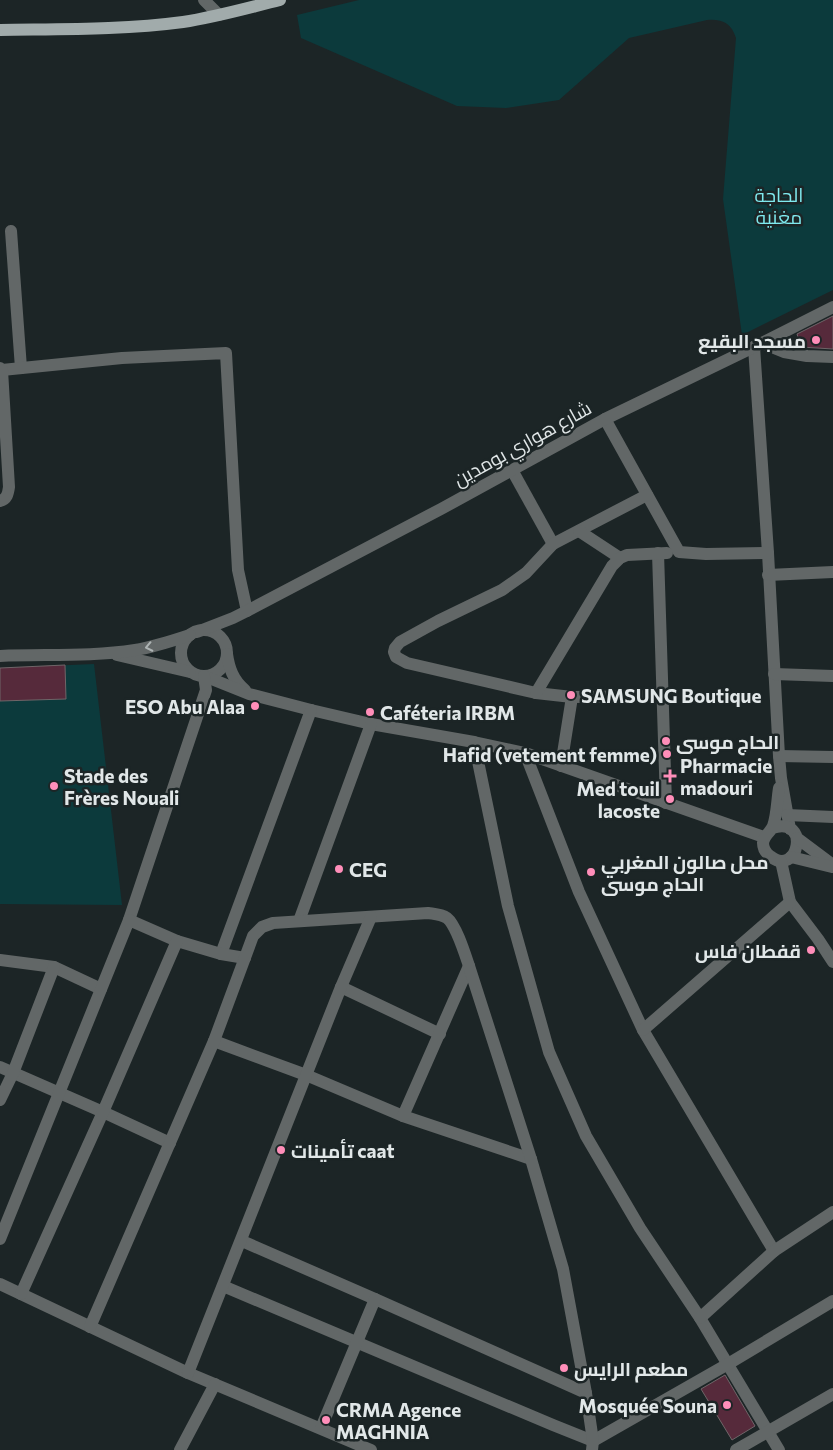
<svg xmlns="http://www.w3.org/2000/svg" width="833" height="1450" font-family="Commissioner,Cairo,sans-serif">
  <style>
    .green { fill: #0c3a3c }
    .building { fill: #562a3b; stroke: #6f6568 }
    .lines { fill: none; stroke-linecap: round; stroke-linejoin: round }
    .minor { stroke: #626767; stroke-width: 12 }
    .major { stroke: #a1abab; stroke-width: 12 }
    .oneway { stroke: #aeb4b4 }
    .poi-dot { fill: #ff8eb9; stroke: #1c2526; stroke-width: 2 }
    .labels { text-anchor: middle; dominant-baseline: central; stroke-width: 5; stroke-linejoin: round; paint-order: stroke }
    .park-label { font-size: 19px; fill: #7fe9ee; stroke: #1c2526 }
    .poi-label { font-size: 19px; font-weight: bold; fill: #e1e7e8; stroke: #1c2526; text-anchor: start }
    .street-label { font-size: 19px; fill: #e1e7e8; stroke: #1c2526 }
  </style>
  <rect width="100%" height="100%" fill="#1c2526"/>
  <g class="green">
    <path d="M359,0H833V290L742,335L723,199L736,38C731,23 723,19 707,20L629,38L559,100L506,108L457,106L301,38L297,15Z"/>
    <path d="M94,664L122,905L0,904V668Z"/>
  </g>
  <g class="building">
    <path d="M833,316V349L801,347L797,334Z"/>
    <path d="M65,665L66,699L0,701V668Z"/>
    <path d="M725,1375L755,1426L732,1440L701,1389Z"/>
  </g>
  <g class="lines">
    <g class="minor">
      <path d="M204,0L219,15"/>
      <path d="M11,231L21,368"/>
      <path d="M762,343L784,352L807,356L833,357"/>
      <path d="M754,347L768,553L779,756L781,778L790,829"/>
      <path d="M0,368L2,370L122,358L226,353L238,570L247,611"/>
      <path d="M605,419L679,552L706,554L768,553"/>
      <path d="M512,470L553,544"/>
      <path d="M647,495L553,544L526,573L502,590L438,621L400,642L395,648L394,652L396,657L407,663L536,693L572,697L663,696"/>
      <path d="M0,501C7,499 8,494 9,487L2,370"/>
      <path d="M579,531L620,558"/>
      <path d="M658,553L666,803"/>
      <path d="M768,575L833,572"/>
      <circle cx="204" cy="653" r="23"/>
      <path d="M197,632L233,618L247,611L441,509L605,419L762,343L833,307"/>
      <path d="M227,654C229,668 233,680 245,690"/>
      <path d="M117,655L190,672"/>
      <path d="M0,656C45,654 90,657 135,650C154,647 172,641 190,635"/>
      <path d="M774,674L833,676"/>
      <path d="M204,676L249,694L311,710L371,724L474,742L525,753L764,837"/>
      <path d="M536,693L612,566L620,558L627,555L667,553"/>
      <path d="M474,742L508,906L549,1052L586,1136L640,1228L700,1318L779,1450"/>
      <path d="M525,753L579,892L643,1030L774,1251"/>
      <path d="M779,756L833,757"/>
      <path d="M561,766L572,697"/>
      <path d="M787,815L833,817"/>
      <path d="M772,828C812,815 798,879 770,856C766,853 763,848 763,843C764,835 771,832 773,826C777,815 777,800 779,788"/>
      <path d="M797,838L833,865"/>
      <path d="M791,857L832,867"/>
      <path d="M781,861L790,902L818,939L833,962"/>
      <path d="M129,920L206,690L204,676"/>
      <path d="M299,921L371,724"/>
      <path d="M221,954L311,710"/>
      <path d="M0,960L54,967L101,989"/>
      <path d="M341,987L440,1034"/>
      <path d="M643,1030L790,902"/>
      <path d="M214,1041L306,1075L403,1116L531,1159"/>
      <path d="M0,1067L103,1112L170,1143"/>
      <path d="M0,1100L13,1073L54,967"/>
      <path d="M403,1116L469,966"/>
      <path d="M0,1239L129,920L177,941L221,954L245,958"/>
      <path d="M242,1241L375,1299L586,1393"/>
      <path d="M0,1284L188,1373L371,1450"/>
      <path d="M223,1286L553,1425L593,1441L728,1364L833,1301"/>
      <path d="M21,1294L103,1112L177,941"/>
      <path d="M700,1318L774,1251L833,1212"/>
      <path d="M90,1327L214,1041L253,936L262,927L273,923L428,913C434,914 441,914 447,918C456,925 465,954 469,966L531,1159L563,1269L586,1393L593,1441L592,1450"/>
      <path d="M188,1373L341,987L371,917"/>
      <path d="M321,1428L375,1299"/>
      <path d="M180,1450L215,1384"/>
      <path d="M736,1450L833,1394"/>
    </g>
    <path class="major" d="M0,30C61,29 123,30 183,22C216,17 247,8 280,0"/>
  </g>
  <defs><path id="oneway-chevron" d="M-2-3.5L2.5 0L-2 3.5" fill="none" stroke-width="1.6" stroke-linecap="round" stroke-linejoin="round" transform="scale(1.25)"/></defs>
  <use class="oneway" href="#oneway-chevron" transform="translate(149 647) rotate(168)"/>
  <g class="poi-dot">
    <circle cx="816" cy="340" r="5"/>
    <circle cx="571" cy="695" r="5"/>
    <circle cx="255" cy="706" r="5"/>
    <circle cx="370" cy="712" r="5"/>
    <circle cx="666" cy="741" r="5"/>
    <circle cx="667" cy="754" r="5"/>
    <path d="M667.5 768.5h5v5h5v5h-5v5h-5v-5h-5v-5h5z"/>
    <circle cx="54" cy="786" r="5"/>
    <circle cx="670" cy="799" r="5"/>
    <circle cx="339" cy="869" r="5"/>
    <circle cx="591" cy="872" r="5"/>
    <circle cx="811" cy="950" r="5"/>
    <circle cx="281" cy="1150" r="5"/>
    <circle cx="564" cy="1368" r="5"/>
    <circle cx="727" cy="1405" r="5"/>
    <circle cx="326" cy="1420" r="5"/>
  </g>
  <g class="labels">
    <g class="park-label">
      <text x="779" y="194">الحاجة<tspan x="779" dy="22">مغنية</tspan></text>
    </g>
    <g class="poi-label">
      <text x="806" y="340" text-anchor="end">مسجد البقيع</text>
      <text x="581" y="695">SAMSUNG Boutique</text>
      <text x="245" y="706" text-anchor="end">ESO Abu Alaa</text>
      <text x="380" y="712">Caféteria IRBM</text>
      <text x="676" y="741">الحاج موسى</text>
      <text x="657" y="754" text-anchor="end">Hafid (vetement femme)</text>
      <text x="680" y="765">Pharmacie<tspan x="680" dy="22">madouri</tspan></text>
      <text x="64" y="775">Stade des<tspan x="64" dy="22">Frères Nouali</tspan></text>
      <text x="660" y="788" text-anchor="end">Med touil<tspan x="660" dy="22">lacoste</tspan></text>
      <text x="601" y="861">محل صالون المغربي<tspan x="601" dy="22">الحاج موسى</tspan></text>
      <text x="349" y="869">CEG</text>
      <text x="801" y="950" text-anchor="end">قفطان فاس</text>
      <text x="291" y="1150">تأمينات caat</text>
      <text x="574" y="1368">مطعم الرايس</text>
      <text x="717" y="1405" text-anchor="end">Mosquée Souna</text>
      <text x="336" y="1409">CRMA Agence<tspan x="336" dy="22">MAGHNIA</tspan></text>
    </g>
    <g class="street-label">
      <text transform="translate(522 443) rotate(-29)">شارع هواري بومدين</text>
    </g>
  </g>
</svg>
